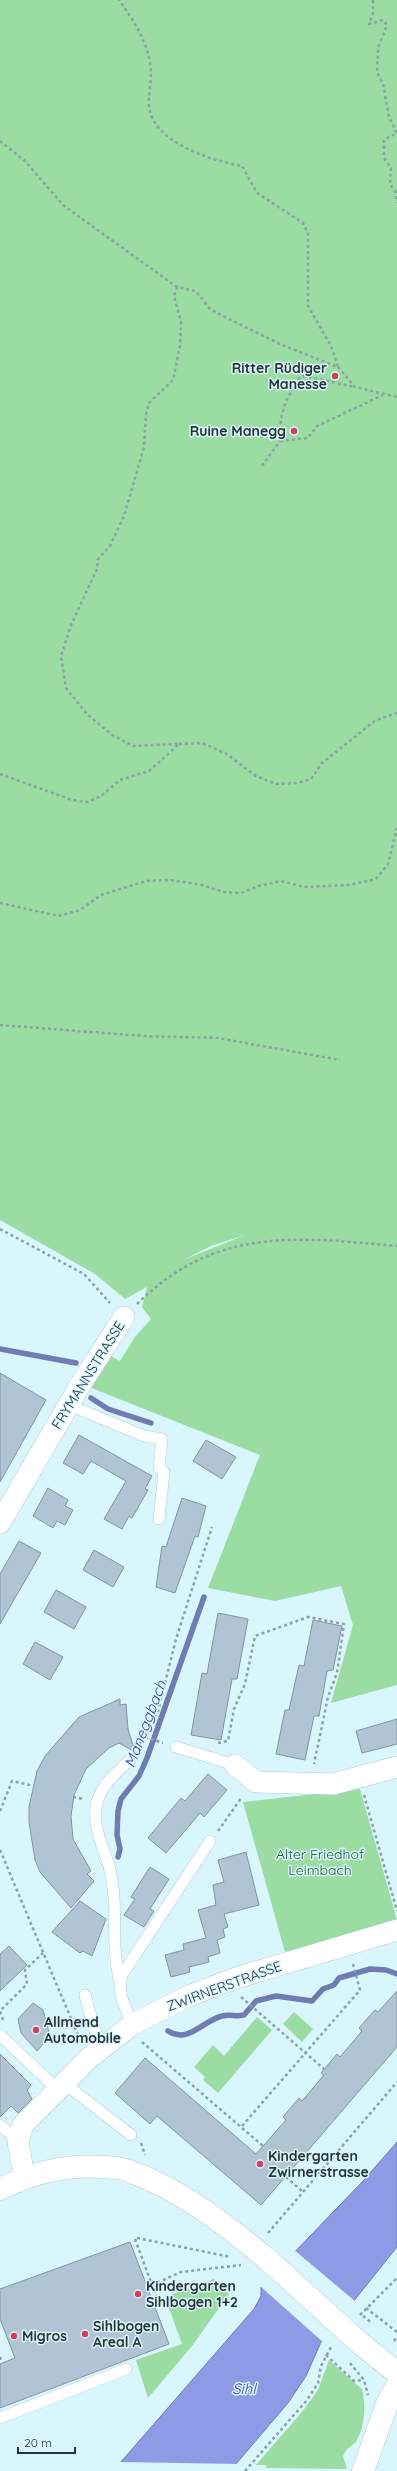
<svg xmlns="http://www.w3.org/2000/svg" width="397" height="2471" font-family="Quicksand,sans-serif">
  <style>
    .green { fill: #9adca2; fill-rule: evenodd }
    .water { fill: #8f9ae7; stroke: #707bb2 }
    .pier { fill: #d9f6fc }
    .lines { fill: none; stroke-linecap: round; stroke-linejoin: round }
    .stream { stroke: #707bb2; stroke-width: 5.5 }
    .building { fill: #b1c4d4; stroke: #8294a4 }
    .service-casing { stroke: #b1cdd3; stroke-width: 12 }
    .minor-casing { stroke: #b1cdd3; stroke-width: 22 }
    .secondary-casing { stroke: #b1cdd3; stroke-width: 23 }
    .primary-casing { stroke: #b1cdd3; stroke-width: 23 }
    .path { stroke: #8ca1a6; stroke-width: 2.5; stroke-dasharray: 3 3; stroke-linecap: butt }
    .service { stroke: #fff; stroke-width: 11 }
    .minor { stroke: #fff; stroke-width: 21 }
    .secondary { stroke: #fff; stroke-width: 22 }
    .primary { stroke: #fff; stroke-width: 22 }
    .primary-bridge-casing { stroke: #b1cdd3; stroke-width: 23; stroke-linecap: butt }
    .path-bridge { stroke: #8ca1a6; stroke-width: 2.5; stroke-dasharray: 3 3; stroke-linecap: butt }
    .primary-bridge { stroke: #fff; stroke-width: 22 }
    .poi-dot { fill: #d0405b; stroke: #d9f6fc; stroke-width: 1.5 }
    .labels { text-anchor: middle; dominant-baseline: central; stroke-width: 3; stroke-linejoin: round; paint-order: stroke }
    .poi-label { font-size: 14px; font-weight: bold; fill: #283336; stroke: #d9f6fc; text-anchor: start }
    .street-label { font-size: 14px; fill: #283336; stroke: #d9f6fc }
    .park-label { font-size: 14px; fill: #17622a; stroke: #d9f6fc }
    .water-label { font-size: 15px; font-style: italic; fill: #3b3e97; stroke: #d9f6fc }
  </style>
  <rect width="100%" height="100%" fill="#d9f6fc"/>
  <g class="green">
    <path d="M0,0H397V1685L331,1703L353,1625L341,1586L275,1601L208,1588L260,1455L89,1387L107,1354L120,1361L135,1337L151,1319L142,1307L147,1287L125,1299L95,1274L0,1220ZM245,1235L183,1260L211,1246Z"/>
    <path d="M360,1789L397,1920L285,1952L243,1802Z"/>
    <path d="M294,2012L313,2029L302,2042L283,2024Z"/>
    <path d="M257,2017L272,2030L218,2093L203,2080L205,2077L194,2067L213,2045L224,2056Z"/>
    <path d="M214,2279L229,2294L192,2346L148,2398L136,2360L182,2344L165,2297Z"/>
    <path d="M329,2360L362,2389C366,2404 365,2426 357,2440C354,2446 348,2445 343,2456L347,2469L266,2468V2465H256L302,2412L318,2390Z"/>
  </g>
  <path class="water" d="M397,2142V2247L321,2342L306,2376L288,2403L230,2471H113L254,2309L261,2296V2287L364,2180Z"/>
  <g class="pier">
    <path d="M293,2249L356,2302L324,2343L260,2286Z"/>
    <path d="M120,2462L239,2464L233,2471H111Z"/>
  </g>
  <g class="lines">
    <g class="stream">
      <path d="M0,1349L76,1363"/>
      <path d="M91,1398L108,1409L151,1423"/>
      <path d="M118,1857L120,1849L117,1835L118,1811L121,1799L139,1776L147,1758L204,1597"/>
      <path d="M168,2031C189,2044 202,2021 222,2016C230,2014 236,2017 244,2015L256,2001L276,1996L312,2001L323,1989L334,1985L339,1978L370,1969L386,1970L397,1974"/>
    </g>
  </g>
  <g class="building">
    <path d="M0,1373L46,1400L0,1482Z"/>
    <path d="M79,1435L152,1476L145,1489L148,1490L132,1518L129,1516L122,1529L104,1519L126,1481L91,1461L83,1474L63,1463Z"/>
    <path d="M206,1440L236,1457L222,1479L193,1461Z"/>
    <path d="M48,1488L68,1500L65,1506L73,1510L65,1525L57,1521L53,1528L33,1516Z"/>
    <path d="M182,1498L206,1506L198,1537L195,1536L175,1593L156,1587L162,1546L166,1547Z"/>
    <path d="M19,1541L41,1553L0,1624V1574Z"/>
    <path d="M94,1550L124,1567L113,1587L83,1570Z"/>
    <path d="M56,1590L86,1607L74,1629L44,1612Z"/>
    <path d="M218,1613L248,1619L237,1679H232L221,1740L191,1735L202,1673L207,1674Z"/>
    <path d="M313,1620L342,1626L333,1670L327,1671L319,1716H314L305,1760L276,1754L285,1710H289L299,1665L304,1666Z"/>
    <path d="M35,1642L63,1657L50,1680L23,1664Z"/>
    <path d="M120,1699V1705L126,1704L128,1729L135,1752L119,1743L109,1748L86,1769L74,1795L71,1816L73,1839L91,1871L87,1874L94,1881L71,1908L40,1872L35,1860L29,1822V1807L37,1771L45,1756L79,1717Z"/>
    <path d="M397,1719V1744L362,1753L356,1731Z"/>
    <path d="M208,1774L227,1790L204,1817L200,1813L166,1853L148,1838L181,1798L185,1801Z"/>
    <path d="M246,1852L259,1905L224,1914L228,1927L223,1929L225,1937L217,1940L220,1953L208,1957L209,1962L189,1967L190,1972L171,1977L165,1955L184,1950L183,1944L206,1938L198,1910L216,1905L213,1885L224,1882L218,1860Z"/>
    <path d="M150,1867L169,1879L150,1909L154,1911L144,1927L124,1915L135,1899L131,1897Z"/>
    <path d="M80,1901L106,1919L92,1956L83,1951L80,1953L52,1932Z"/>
    <path d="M9,1946L27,1965L0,1991V1954Z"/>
    <path d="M397,1991V2047L261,2205L157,2116L150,2124L115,2093L145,2058L256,2154L286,2120L283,2117L299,2098L302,2101L324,2075L321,2073L337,2054L340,2057L362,2031L359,2028L375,2010L378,2012Z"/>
    <path d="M33,2003L43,2010L50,2036L37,2051L21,2033L18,2019Z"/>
    <path d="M0,2054L31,2085L27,2090L32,2099L18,2113L11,2106L0,2117Z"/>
    <path d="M130,2242L169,2344L0,2408V2364L15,2358L0,2319V2289Z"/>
  </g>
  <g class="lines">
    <defs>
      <g id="service">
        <path d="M69,1405L144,1436L162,1439L159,1468L164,1472L159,1519"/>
        <path d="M176,1747L235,1765"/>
        <path d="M120,1982C110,1945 119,1907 110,1870C105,1850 93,1830 96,1808C98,1787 116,1773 130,1760"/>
        <path d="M85,1995L96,2034L105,2045"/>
        <path d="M133,2024C125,2008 117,1993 122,1975L210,1841"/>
        <path d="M0,2035L58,2090"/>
        <path d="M64,2083L131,2135"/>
        <path d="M0,2125L18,2141"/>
        <path d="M0,2418L126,2369"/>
      </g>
      <g id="minor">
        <path d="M0,1523L82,1382L124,1317"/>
        <path d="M235,1765L256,1782L333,1784L397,1767"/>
        <path d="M24,2177L18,2141L23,2125L89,2058L133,2024L191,1995L236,1978L397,1930"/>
      </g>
      <path id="secondary" d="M363,2471L387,2404L397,2386"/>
      <g id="primary">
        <path d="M0,2189C33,2172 67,2164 105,2167C112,2168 120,2168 126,2170C179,2188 225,2224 267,2259"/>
        <path d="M361,2344L397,2373"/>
      </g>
    </defs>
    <use href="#service" class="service-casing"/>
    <use href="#minor" class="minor-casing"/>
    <use href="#secondary" class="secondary-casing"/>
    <use href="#primary" class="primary-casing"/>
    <g class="path">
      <path d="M373,0V13L369,24L383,20L387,25L378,48L377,72L383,84L389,117L397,133L384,140V158L391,168L390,184L395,191L397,203"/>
      <path d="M0,141L25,161L64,206L177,287"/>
      <path d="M338,367L355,387L397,397"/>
      <path d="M280,441L308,438L317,426L383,395"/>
      <path d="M262,466L280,441L281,418L286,401L300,377L304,376L355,387"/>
      <path d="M179,744L202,743L225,753L256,776L276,784L297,783L311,779L322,763L376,720L397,713"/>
      <path d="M0,774L72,800L88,802L101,796L120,780L149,771L179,744L133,746L112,735L87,714L66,688L61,656L71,625L97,569L98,559L110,546L124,516L144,447L146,414L149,403L173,380L180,346L181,322L174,296L177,287L196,291L210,309L223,316L282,345L338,367L331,346L308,306V234L303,223L257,193L242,166C212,161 152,142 149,106C148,92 153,77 150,63C146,38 133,20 119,0"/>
      <path d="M0,903L59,916L80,910L101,895L146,881L171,880L202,885L223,892L241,893L259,886L281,881L304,887L350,885L376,879L388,864L397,828"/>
      <path d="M0,1025L143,1036L218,1038L340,1060"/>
      <path d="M0,1229L84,1274L110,1303"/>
      <path d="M137,1304C216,1226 297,1237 397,1246"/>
      <path d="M145,1737L163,1743"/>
      <path d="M218,1743L228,1741L234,1709L245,1684L255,1636L308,1617L344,1624L337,1673L328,1697L314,1764"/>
      <path d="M137,1749L158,1711L176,1639L212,1527"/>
      <path d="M364,1795L397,1911"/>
      <path d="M73,1797L83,1799"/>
      <path d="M0,1811L12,1781L34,1786"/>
      <path d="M218,1831L242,1797"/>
      <path d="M0,1850L80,2040"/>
      <path d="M241,1997L324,2069"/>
      <path d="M3,2020L0,2011L27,1984L25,1970L43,1953"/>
      <path d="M142,2042L263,2146"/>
      <path d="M242,2126L360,1990L353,1964"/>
      <path d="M141,2143L145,2155"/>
      <path d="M286,2177L303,2192"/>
      <path d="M268,2233L397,2082"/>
      <path d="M137,2238L231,2257"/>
      <path d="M135,2239L156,2296"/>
      <path d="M152,2285L181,2272L241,2265"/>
      <path d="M366,2308L397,2332"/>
      <path d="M360,2315L397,2278"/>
      <path d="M394,2341L397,2337"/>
      <path d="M326,2355L354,2381L364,2380"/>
      <path d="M0,2357L2,2363"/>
      <path d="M350,2363L364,2380L368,2395"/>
      <path d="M245,2471L307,2400L318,2383L321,2366L332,2345"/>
    </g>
    <use href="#service" class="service"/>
    <use href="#minor" class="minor"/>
    <use href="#secondary" class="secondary"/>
    <use href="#primary" class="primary"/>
    <defs>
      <path id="primary-bridge" d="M267,2259L361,2344"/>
    </defs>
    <use href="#primary-bridge" class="primary-bridge-casing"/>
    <path class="path-bridge" d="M363,2316L372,2323"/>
    <use href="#primary-bridge" class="primary-bridge"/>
  </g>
  <g class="poi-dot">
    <circle cx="335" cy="376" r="4"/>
    <circle cx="294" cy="431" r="4"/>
    <circle cx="36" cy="2030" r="4"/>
    <circle cx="260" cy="2164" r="4"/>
    <circle cx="138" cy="2294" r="4"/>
    <circle cx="85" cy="2334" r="4"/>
    <circle cx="14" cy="2336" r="4"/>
  </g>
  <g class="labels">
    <g class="poi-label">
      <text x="327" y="368" text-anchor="end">Ritter Rüdiger<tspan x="327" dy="16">Manesse</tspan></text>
      <text x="286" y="431" text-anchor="end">Ruine Manegg</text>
      <text x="44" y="2022">Allmend<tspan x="44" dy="16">Automobile</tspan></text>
      <text x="268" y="2156">Kindergarten<tspan x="268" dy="16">Zwirnerstrasse</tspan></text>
      <text x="146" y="2286">Kindergarten<tspan x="146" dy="16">Sihlbogen 1+2</tspan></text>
      <text x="93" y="2326">Sihlbogen<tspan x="93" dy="16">Areal A</tspan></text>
      <text x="22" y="2336">Migros</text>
    </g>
    <g class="street-label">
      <text transform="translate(88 1375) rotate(-58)">FRYMANNSTRASSE</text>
      <text transform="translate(224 1986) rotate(-20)">ZWIRNERSTRASSE</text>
    </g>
    <g class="park-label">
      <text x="320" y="1854">Alter Friedhof<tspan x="320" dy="16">Leimbach</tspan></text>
    </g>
    <g class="water-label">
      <text transform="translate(145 1724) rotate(-69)">Maneggbach</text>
      <text x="244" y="2388">Sihl</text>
    </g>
  </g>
  <path d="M18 2447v6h57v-6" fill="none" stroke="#283336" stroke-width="2"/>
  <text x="24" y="2447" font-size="12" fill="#283336" stroke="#d9f6fc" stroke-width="3" paint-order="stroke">20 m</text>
</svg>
